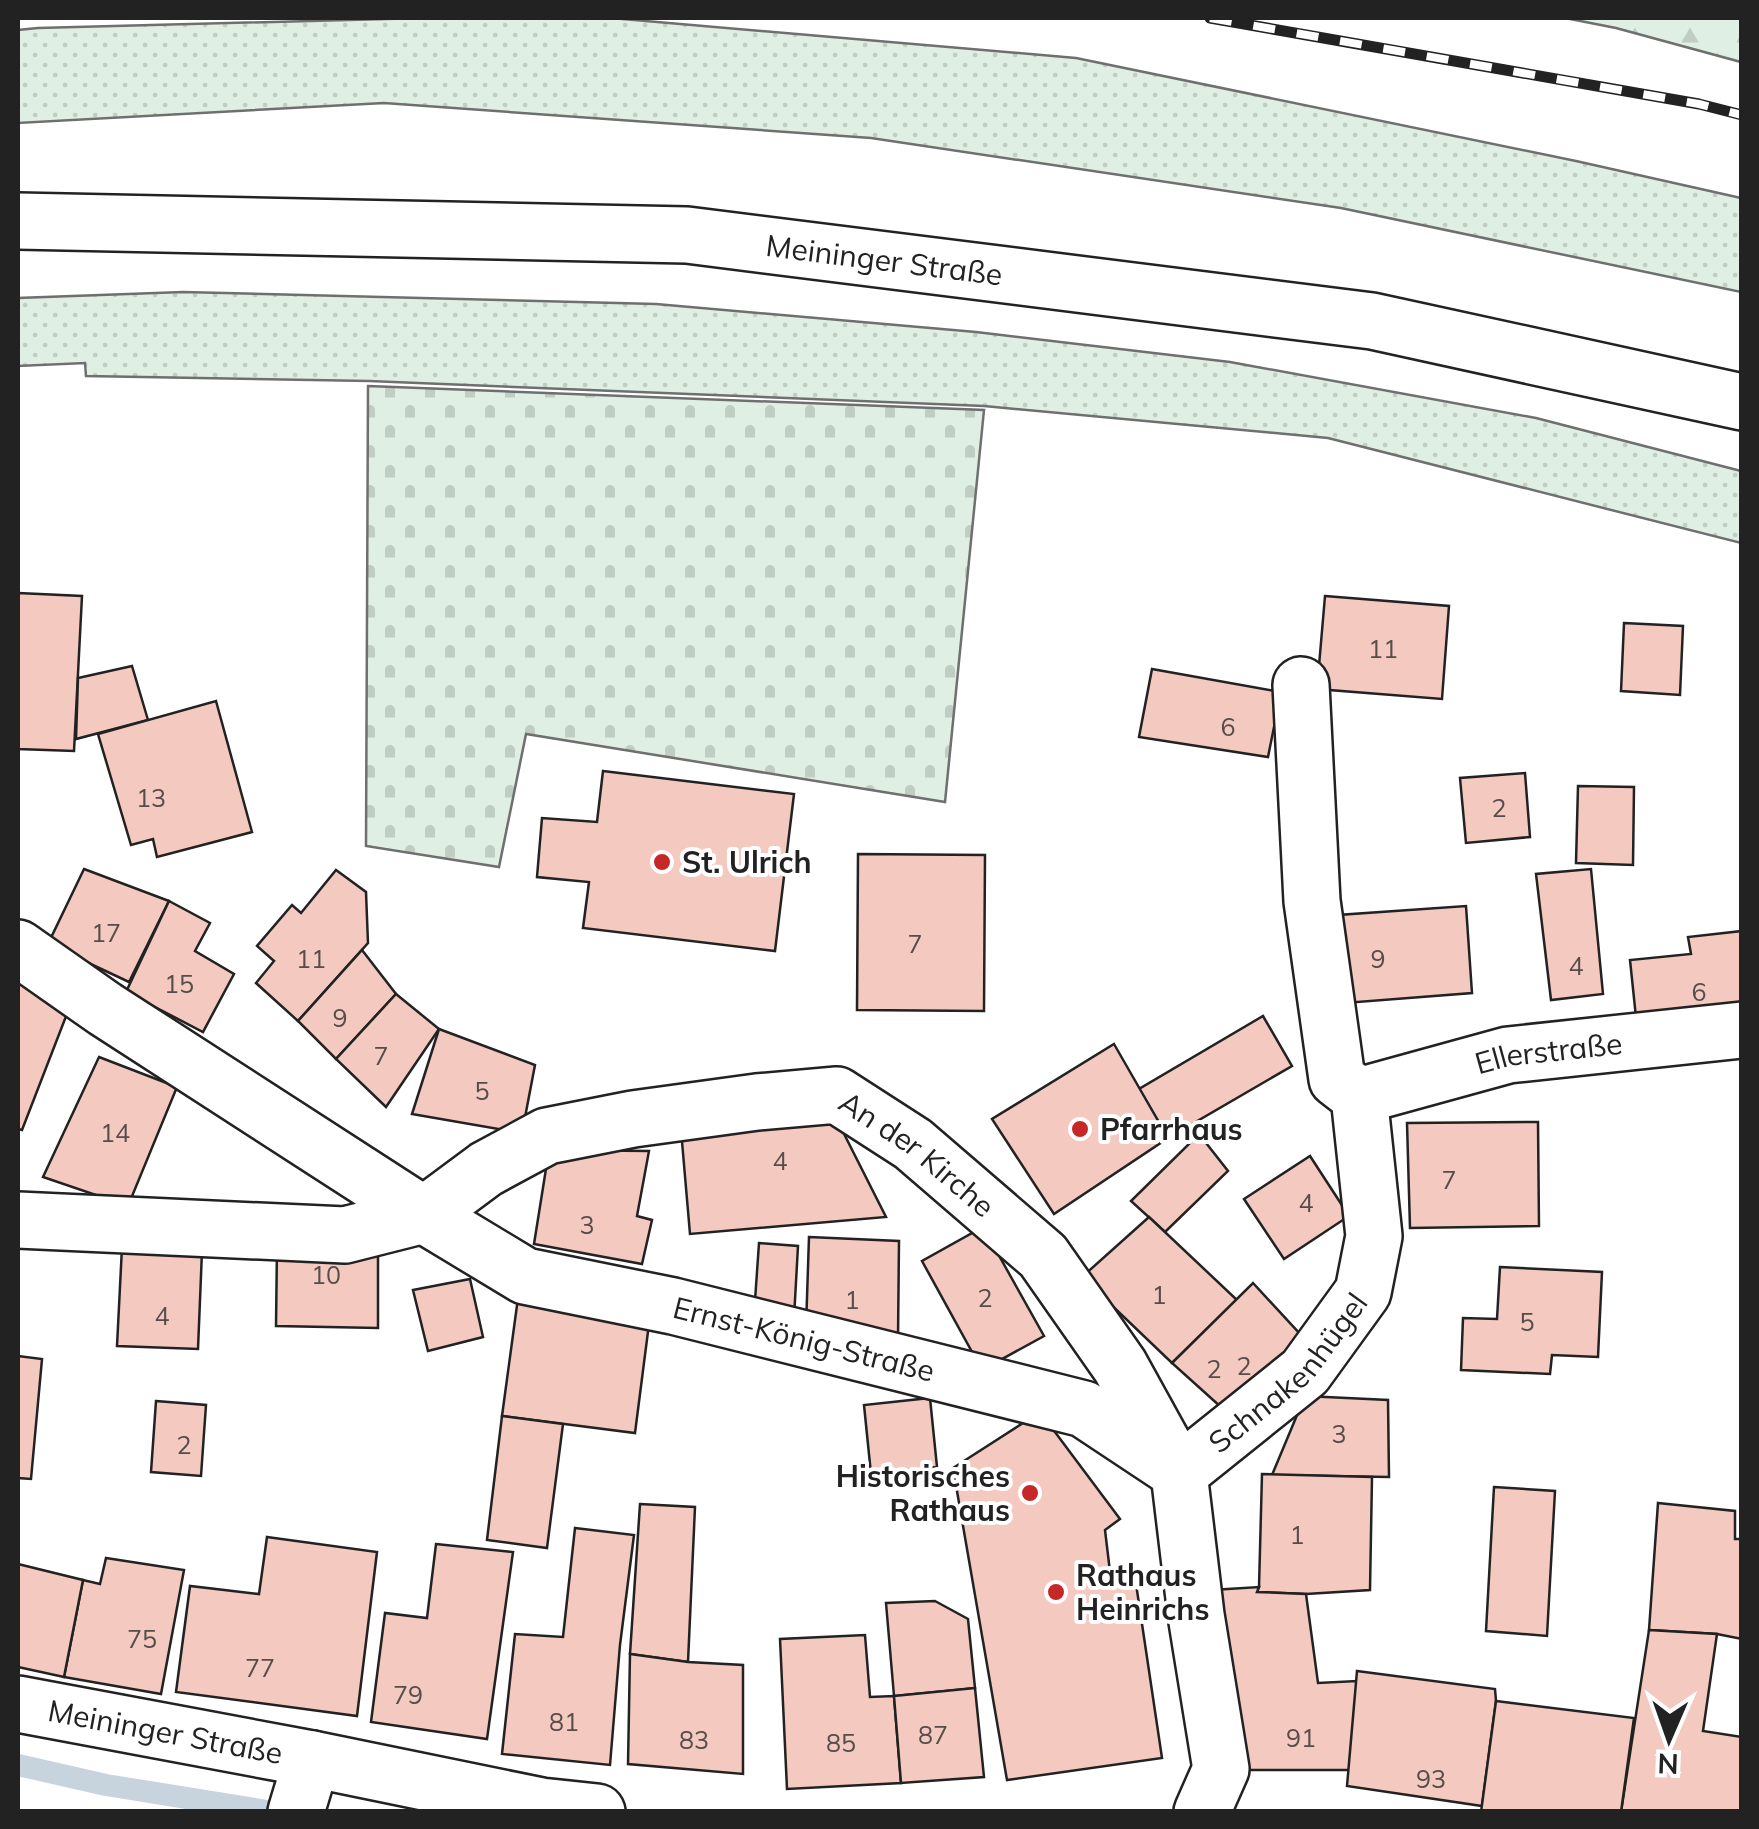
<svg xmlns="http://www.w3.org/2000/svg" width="1759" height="1829" font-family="Mulish,sans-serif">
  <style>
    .grass { fill: url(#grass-dots); stroke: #6f6f6f; stroke-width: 2.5 }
    .forest { fill: url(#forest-firs); stroke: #6f6f6f; stroke-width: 2.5 }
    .cemetery { fill: url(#cemetery-stones); stroke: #6f6f6f; stroke-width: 2.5 }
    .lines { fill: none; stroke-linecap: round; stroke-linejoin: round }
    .stream { stroke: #c7d3dd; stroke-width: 22 }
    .building { fill: #f3c9c0; stroke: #222; stroke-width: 2.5 }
    .minor-casing { stroke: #222; stroke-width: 60 }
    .secondary-casing { stroke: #222; stroke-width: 60 }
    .minor { stroke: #fff; stroke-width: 55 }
    .secondary { stroke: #fff; stroke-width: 55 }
    .rail-casing { stroke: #222; stroke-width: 11 }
    .rail { stroke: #fff; stroke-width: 8; stroke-dasharray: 22; stroke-linecap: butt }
    .poi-dot { fill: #c62828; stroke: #fff; stroke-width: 4 }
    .labels { text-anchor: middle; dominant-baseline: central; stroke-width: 8; stroke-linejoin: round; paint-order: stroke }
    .number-label { font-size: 25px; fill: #564c4a }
    .street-label { font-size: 30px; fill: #222; stroke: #fff }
    .poi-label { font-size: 30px; font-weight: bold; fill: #222; stroke: #fff; text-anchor: start }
  </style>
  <defs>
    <pattern id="grass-dots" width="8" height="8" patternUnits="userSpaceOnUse" patternTransform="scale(2.5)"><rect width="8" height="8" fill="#e0efe3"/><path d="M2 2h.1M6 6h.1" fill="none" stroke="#c0cdc2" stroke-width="1.8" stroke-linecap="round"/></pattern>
    <pattern id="forest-firs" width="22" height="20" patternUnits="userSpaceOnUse" patternTransform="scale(2.5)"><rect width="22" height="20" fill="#e0efe3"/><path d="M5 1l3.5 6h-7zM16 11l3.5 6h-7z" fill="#c0cdc2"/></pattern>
    <pattern id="cemetery-stones" width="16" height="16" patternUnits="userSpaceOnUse" patternTransform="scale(2.5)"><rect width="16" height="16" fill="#e0efe3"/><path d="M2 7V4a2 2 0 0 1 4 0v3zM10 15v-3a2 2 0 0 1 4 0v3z" fill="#c0cdc2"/></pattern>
  </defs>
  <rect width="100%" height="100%" fill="#fff"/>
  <g class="grass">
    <path d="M424,18H611L1076,58L1576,161L1741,198V292L1341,208L871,138L384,103L18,123V30L38,28Z"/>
    <path d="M183,292L656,304L976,332L1230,362L1536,418L1741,471V543L1328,438L984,406L369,381L86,376L85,363L18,366V298Z"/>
  </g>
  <path class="forest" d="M1565,18H1741V62L1616,28Z"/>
  <path class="cemetery" d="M368,386L984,410L945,802L526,734L499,867L366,846Z"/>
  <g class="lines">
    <path class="stream" d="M18,1765L106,1785L273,1812"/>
  </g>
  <g class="building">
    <path d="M18,593L82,596L74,751L18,749Z"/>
    <path d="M1325,596L1449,606L1442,699L1317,689Z"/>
    <path d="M1624,623L1683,626L1680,695L1621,691Z"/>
    <path d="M132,666L148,720L76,739L78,678Z"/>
    <path d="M1152,669L1281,692L1268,757L1139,737Z"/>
    <path d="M216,701L252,832L157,857L153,839L131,845L98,734Z"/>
    <path d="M603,771L794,794L775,951L583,928L589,882L537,877L542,818L597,822Z"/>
    <path d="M1525,773L1530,837L1466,843L1460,778Z"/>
    <path d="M1578,786L1634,787L1633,865L1576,863Z"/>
    <path d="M858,854L985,855L984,1011L857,1010Z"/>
    <path d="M84,869L169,901L129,982L48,944Z"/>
    <path d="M1591,869L1603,994L1551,1000L1536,874Z"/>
    <path d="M336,870L366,892L368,943L298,1021L256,983L274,961L257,946L292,905L301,913Z"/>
    <path d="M169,901L210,923L195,951L234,974L203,1032L126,992Z"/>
    <path d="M1466,906L1472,993L1345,1003L1338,915Z"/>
    <path d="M1742,931V1012L1637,1027L1630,960L1691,954L1688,937Z"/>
    <path d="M362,950L396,994L336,1059L298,1021Z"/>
    <path d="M18,975L70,1006L22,1130L18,1129Z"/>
    <path d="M396,994L439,1029L386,1107L336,1059Z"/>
    <path d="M1263,1016L1292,1066L1168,1138L1139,1089Z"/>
    <path d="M439,1029L535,1065L522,1133L412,1114Z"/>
    <path d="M1114,1044L1168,1138L1054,1214L992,1119Z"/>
    <path d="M99,1057L177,1087L128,1206L43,1177Z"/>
    <path d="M835,1116L886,1217L690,1234L681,1130Z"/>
    <path d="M1538,1122L1539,1226L1410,1228L1407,1123Z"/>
    <path d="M1199,1134L1228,1171L1165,1232L1131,1201Z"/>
    <path d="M549,1150L649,1151L637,1216L652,1220L642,1264L534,1244Z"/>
    <path d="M1310,1156L1349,1216L1284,1259L1244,1199Z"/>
    <path d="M1149,1217L1237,1300L1172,1363L1082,1277Z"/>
    <path d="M983,1227L1044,1336L982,1370L922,1261Z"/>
    <path d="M809,1237L899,1241L898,1338L806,1328Z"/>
    <path d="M759,1243L798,1246L794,1318L754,1315Z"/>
    <path d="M277,1246L378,1248V1328L276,1326Z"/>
    <path d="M122,1247L202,1251L198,1349L117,1346Z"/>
    <path d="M1500,1267L1602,1272L1598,1357L1552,1355L1550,1374L1461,1370L1463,1318L1497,1319Z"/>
    <path d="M470,1279L483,1337L428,1351L413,1290Z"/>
    <path d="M1253,1283L1312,1347L1232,1417L1172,1363Z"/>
    <path d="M518,1298L650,1316L635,1433L502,1416Z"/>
    <path d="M18,1356L42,1359L31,1479L18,1478Z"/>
    <path d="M1305,1396L1388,1400L1389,1477L1272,1475Z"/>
    <path d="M930,1398L937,1467L871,1474L864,1405Z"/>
    <path d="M156,1401L206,1405L201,1476L151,1472Z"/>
    <path d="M1040,1412L1120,1519L1105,1530L1111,1580L1135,1577L1162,1758L1007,1780L953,1468Z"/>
    <path d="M502,1416L563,1424L547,1548L487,1540Z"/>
    <path d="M1262,1474L1372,1477L1370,1590L1306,1594L1257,1592L1259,1587Z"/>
    <path d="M1494,1487L1555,1491L1547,1636L1486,1631Z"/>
    <path d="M1658,1503L1735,1511V1539H1742V1639L1717,1634L1649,1630Z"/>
    <path d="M640,1504L695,1507L688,1662L630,1654Z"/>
    <path d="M575,1528L634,1535L620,1645L610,1765L502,1754L515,1634L563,1637Z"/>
    <path d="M267,1537L377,1552L357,1716L176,1692L190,1586L259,1594Z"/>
    <path d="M436,1544L513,1552L487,1739L371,1722L385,1613L427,1618Z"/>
    <path d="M106,1558L184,1570L161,1694L64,1677L83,1580L100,1584Z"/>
    <path d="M18,1564L83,1580L64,1677L18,1667Z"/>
    <path d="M1259,1587L1257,1592L1306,1594L1318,1683L1357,1681L1349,1770H1235L1212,1590Z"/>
    <path d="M935,1601L968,1619L975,1688L894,1696L886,1603Z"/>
    <path d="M1649,1630L1717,1634L1703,1731L1742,1737V1812H1621Z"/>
    <path d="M865,1635L870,1697L894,1696L901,1783L787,1789L780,1639Z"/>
    <path d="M630,1654L688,1662L743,1665V1774L628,1764Z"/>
    <path d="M1357,1671L1495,1689L1496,1701L1482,1806L1347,1786Z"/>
    <path d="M975,1688L984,1777L901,1783L894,1696Z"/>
    <path d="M1496,1701L1634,1718L1621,1812H1481Z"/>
  </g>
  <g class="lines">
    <defs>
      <g id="minor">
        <path id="s1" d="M18,948L105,1009L424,1215L525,1276L673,1306L1084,1409L1173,1468"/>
        <path id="s2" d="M1359,1096L1508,1055L1742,1030"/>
        <path id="s3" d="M18,1220L345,1235L424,1215L486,1169L547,1136L633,1119L757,1102L837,1095L913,1144L1043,1256L1120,1366L1179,1473"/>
        <path id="s4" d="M18,1704L312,1759L541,1806L597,1812"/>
        <path d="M296,1812L312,1759"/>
        <path id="s5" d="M1202,1812L1221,1769L1196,1615L1179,1473L1305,1372L1363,1292L1374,1236L1359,1096L1337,1079L1312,901L1301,685"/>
      </g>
      <g id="secondary">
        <path id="s6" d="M18,221L687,235L1372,321L1742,402"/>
      </g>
    </defs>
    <use href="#minor" class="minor-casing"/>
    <use href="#secondary" class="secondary-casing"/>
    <use href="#minor" class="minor"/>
    <use href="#secondary" class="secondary"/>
    <defs>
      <path id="rail" d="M1210,18L1699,104L1742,115"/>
    </defs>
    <use href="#rail" class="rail-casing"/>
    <use href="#rail" class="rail"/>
  </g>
  <g class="poi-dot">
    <circle cx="662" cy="862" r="10"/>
    <circle cx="1080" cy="1129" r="10"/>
    <circle cx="1030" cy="1493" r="10"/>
    <circle cx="1056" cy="1592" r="10"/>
  </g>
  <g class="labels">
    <g class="number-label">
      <text x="1383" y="648">11</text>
      <text x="1228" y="726">6</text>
      <text x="151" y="797">13</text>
      <text x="1499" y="807">2</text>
      <text x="106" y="932">17</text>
      <text x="915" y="943">7</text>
      <text x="311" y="958">11</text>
      <text x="1378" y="958">9</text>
      <text x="1576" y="965">4</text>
      <text x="179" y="983">15</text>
      <text x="1699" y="991">6</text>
      <text x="340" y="1017">9</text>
      <text x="381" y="1055">7</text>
      <text x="482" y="1090">5</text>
      <text x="115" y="1132">14</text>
      <text x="780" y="1160">4</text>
      <text x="1449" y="1179">7</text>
      <text x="1306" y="1202">4</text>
      <text x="587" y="1224">3</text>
      <text x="326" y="1274">10</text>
      <text x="1159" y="1294">1</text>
      <text x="985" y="1297">2</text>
      <text x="852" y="1299">1</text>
      <text x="162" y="1315">4</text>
      <text x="1527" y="1321">5</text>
      <text x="1244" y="1365">2</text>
      <text x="1214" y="1368">2</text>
      <text x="1339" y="1433">3</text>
      <text x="184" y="1444">2</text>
      <text x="1297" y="1534">1</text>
      <text x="142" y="1638">75</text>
      <text x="260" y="1667">77</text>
      <text x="408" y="1694">79</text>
      <text x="564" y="1721">81</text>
      <text x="933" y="1734">87</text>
      <text x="1301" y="1737">91</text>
      <text x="694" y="1739">83</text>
      <text x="841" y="1742">85</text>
      <text x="1431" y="1778">93</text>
    </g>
    <g class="street-label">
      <text stroke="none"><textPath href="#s6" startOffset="868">Meininger Straße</textPath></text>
      <text stroke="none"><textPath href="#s2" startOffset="195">Ellerstraße</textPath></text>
      <text stroke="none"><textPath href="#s3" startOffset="948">An der Kirche</textPath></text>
      <text stroke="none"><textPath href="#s1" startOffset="890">Ernst-König-Straße</textPath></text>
      <text stroke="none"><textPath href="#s5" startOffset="495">Schnakenhügel</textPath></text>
      <text stroke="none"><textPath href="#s4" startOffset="150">Meininger Straße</textPath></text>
    </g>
    <g class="poi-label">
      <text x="682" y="862">St. Ulrich</text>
      <text x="1100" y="1129">Pfarrhaus</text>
      <text x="1010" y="1476" text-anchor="end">Historisches<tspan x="1010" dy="34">Rathaus</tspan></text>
      <text x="1076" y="1575">Rathaus<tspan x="1076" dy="34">Heinrichs</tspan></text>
    </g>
  </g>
  <rect width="1759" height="1829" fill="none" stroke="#222222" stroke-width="40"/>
  <g transform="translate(1669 1739) rotate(182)" stroke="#ffffff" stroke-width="8" paint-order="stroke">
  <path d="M0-8L18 38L0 25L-18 38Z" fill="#222222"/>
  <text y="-15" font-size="28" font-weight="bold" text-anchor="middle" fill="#222222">N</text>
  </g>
</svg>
